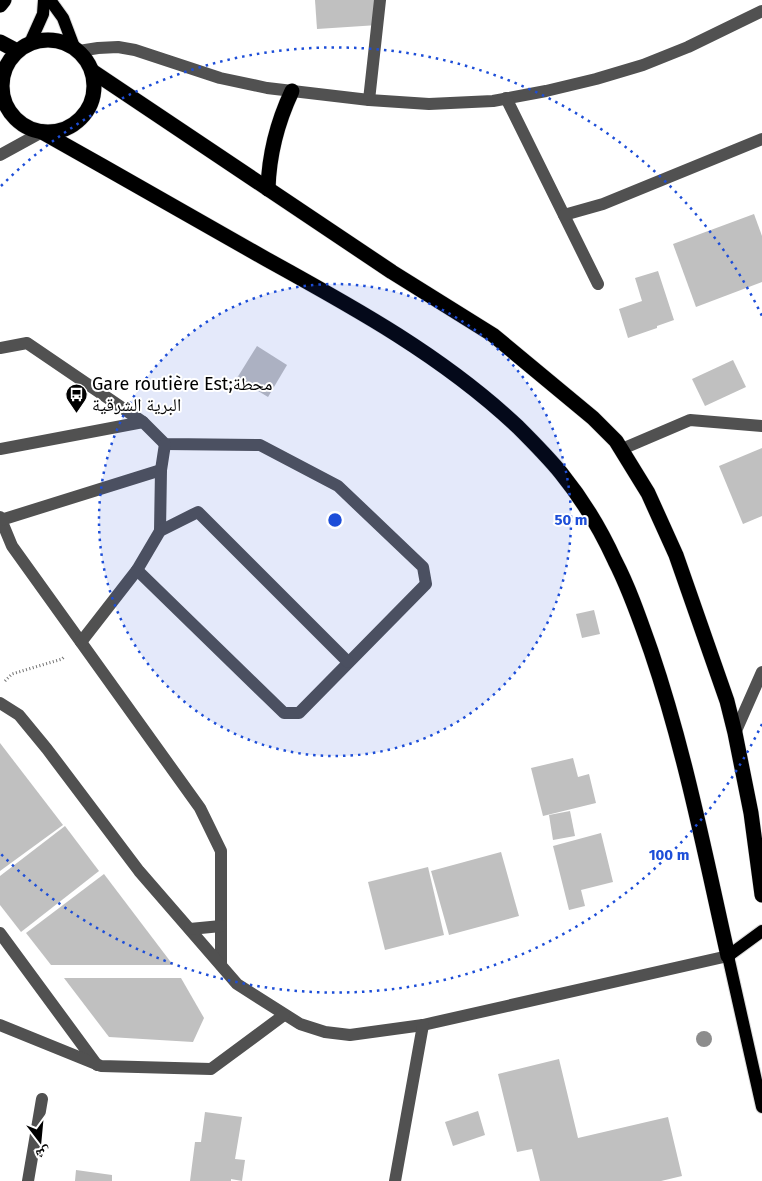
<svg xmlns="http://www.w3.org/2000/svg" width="762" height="1181" font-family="'Fira Sans','Noto Naskh Arabic',sans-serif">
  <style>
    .building { fill: #c0c0c0 }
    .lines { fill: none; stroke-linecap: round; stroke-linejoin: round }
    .major-casing { stroke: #dbdbdb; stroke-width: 14 }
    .highway-casing { stroke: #dbdbdb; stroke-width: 16 }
    .path { stroke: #737373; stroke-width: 3; stroke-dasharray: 1 2.5; stroke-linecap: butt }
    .minor { stroke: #515151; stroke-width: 12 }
    .major { stroke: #000; stroke-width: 12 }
    .highway { stroke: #000; stroke-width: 15 }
    .tree { fill: #8d8d8d }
    .ring { fill: none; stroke: #1d4ed8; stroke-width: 2.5; stroke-dasharray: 2.5 5 }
    .labels { text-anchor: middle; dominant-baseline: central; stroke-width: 4; stroke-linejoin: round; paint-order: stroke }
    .poi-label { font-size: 18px; fill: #000; stroke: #fff; text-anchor: start }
    .centre { fill: #1d4ed8; stroke: #fff; stroke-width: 2.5 }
    .ring-label { font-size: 15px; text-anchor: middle; font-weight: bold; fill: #1d4ed8; stroke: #fff; stroke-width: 4; stroke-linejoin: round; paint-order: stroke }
  </style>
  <rect width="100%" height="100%" fill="#fff"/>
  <g class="building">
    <path d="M315,0H377L378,25L317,29Z"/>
    <path d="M754,214L762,236V282L696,307L673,244Z"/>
    <path d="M658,271L674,320L657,326V328L628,338L619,309L642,301L635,278Z"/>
    <path d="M257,346L287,365L268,397L237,378Z"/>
    <path d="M733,360L746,387L705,406L692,379Z"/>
    <path d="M762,448V516L743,524L719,466Z"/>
    <path d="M594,610L600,634L582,638L576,614Z"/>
    <path d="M0,743L63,825L0,871Z"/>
    <path d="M573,758L578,777L589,774L596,803L543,816L531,768Z"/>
    <path d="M570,811L575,836L553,840L549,815Z"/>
    <path d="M65,826L99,871L21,932L0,905V876Z"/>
    <path d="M601,833L613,882L581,890L585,906L569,910L553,846Z"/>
    <path d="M501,852L519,916L449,935L431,871Z"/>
    <path d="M428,867L444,935L385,950L368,882Z"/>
    <path d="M104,874L173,965H51L26,933Z"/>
    <path d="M64,978H181L204,1018L193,1042L109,1037Z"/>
    <path d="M559,1059L578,1138L668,1117L682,1176L661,1181H540L532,1149L517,1152L498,1074Z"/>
    <path d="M478,1111L485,1135L453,1146L445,1122Z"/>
    <path d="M205,1112L242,1117L235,1159L245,1160L242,1181L231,1179V1181H190L195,1142H201Z"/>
    <path d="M76,1170L112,1175V1181H75Z"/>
  </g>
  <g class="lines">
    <defs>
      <g id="major">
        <path d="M50,0L63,18L74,47"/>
        <path d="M30,43L43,14L44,0"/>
        <path d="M762,931L728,956L762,1107"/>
      </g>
      <g id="highway">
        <path d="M0,5L4,0"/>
        <circle cx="48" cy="86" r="46"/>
        <path d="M0,42L17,51"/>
        <path d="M92,71L392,272L493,335L593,418L616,441L648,493L676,555L727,701L735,733L751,813L762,895"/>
        <path d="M42,132C117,174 192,217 266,259C355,308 444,357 518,427C533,442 548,457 561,473C582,499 601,530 615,561C630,590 640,620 651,651C685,751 705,854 728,956"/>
        <path d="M268,189C269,153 277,123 292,91"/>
      </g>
    </defs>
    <use href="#major" class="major-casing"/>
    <use href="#highway" class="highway-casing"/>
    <path class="path" d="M5,681L12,674L62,659L65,656"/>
    <g class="minor">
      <path d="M79,51L98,48L118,47L135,50L220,78L267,88L369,100L429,104L493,101L546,91L596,79L643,65L688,47L762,11"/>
      <path d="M506,98L598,284"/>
      <path d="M369,100L380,0"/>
      <path d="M0,155L42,132"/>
      <path d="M564,215L603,204L762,139"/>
      <path d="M0,348L27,343L143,422"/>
      <path d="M0,449L143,422L165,444L260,445L338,486L423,567L426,584L299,713H284L137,570"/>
      <path d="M622,449L690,420L762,426"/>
      <path d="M0,517L12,546L200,808L221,851V965"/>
      <path d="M1,520L161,470"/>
      <path d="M160,531L161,470L165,444"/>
      <path d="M81,642L137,570L160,531L198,512L348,662"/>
      <path d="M0,703L19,715L47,749L139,871L237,984L300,1024L325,1032L350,1035L423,1025L728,956"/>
      <path d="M735,733L762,672"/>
      <path d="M190,929L221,926"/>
      <path d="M0,933L97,1065"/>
      <path d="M0,1025L101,1066L211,1069L284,1015"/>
      <path d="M28,1181L42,1099"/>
      <path d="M395,1181L423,1025"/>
    </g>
    <use href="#major" class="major"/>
    <use href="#highway" class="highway"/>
  </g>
  <circle class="tree" cx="704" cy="1039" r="8"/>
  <circle cx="335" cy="520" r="236" fill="#1d4ed8" fill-opacity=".12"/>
  <g class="ring">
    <circle cx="335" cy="520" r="236"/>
    <path d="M762 724A473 473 0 0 1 1 854M1 186A473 473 0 0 1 762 316"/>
  </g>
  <defs>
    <symbol id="bus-pin" viewBox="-11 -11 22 30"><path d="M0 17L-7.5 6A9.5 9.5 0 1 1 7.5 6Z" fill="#000" stroke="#fff"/><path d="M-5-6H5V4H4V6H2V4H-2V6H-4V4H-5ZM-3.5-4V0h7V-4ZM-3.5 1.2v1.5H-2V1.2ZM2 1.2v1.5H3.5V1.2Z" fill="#fff"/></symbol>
  </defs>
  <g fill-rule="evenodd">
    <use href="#bus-pin" x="64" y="382" width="25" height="34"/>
  </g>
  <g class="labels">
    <g class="poi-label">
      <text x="92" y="384">Gare routière Est;محطة<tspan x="92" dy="21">البرية الشرقية</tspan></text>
    </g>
  </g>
  <circle cx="335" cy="520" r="8" class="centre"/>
  <g class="ring-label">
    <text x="571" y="525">50 m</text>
    <text x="669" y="860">100 m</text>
  </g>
  <g transform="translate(40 1141) rotate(164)" stroke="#ffffff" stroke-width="4" paint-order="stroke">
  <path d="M0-4L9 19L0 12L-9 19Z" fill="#000000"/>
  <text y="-8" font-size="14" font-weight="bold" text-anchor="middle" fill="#000000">ش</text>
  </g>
</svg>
